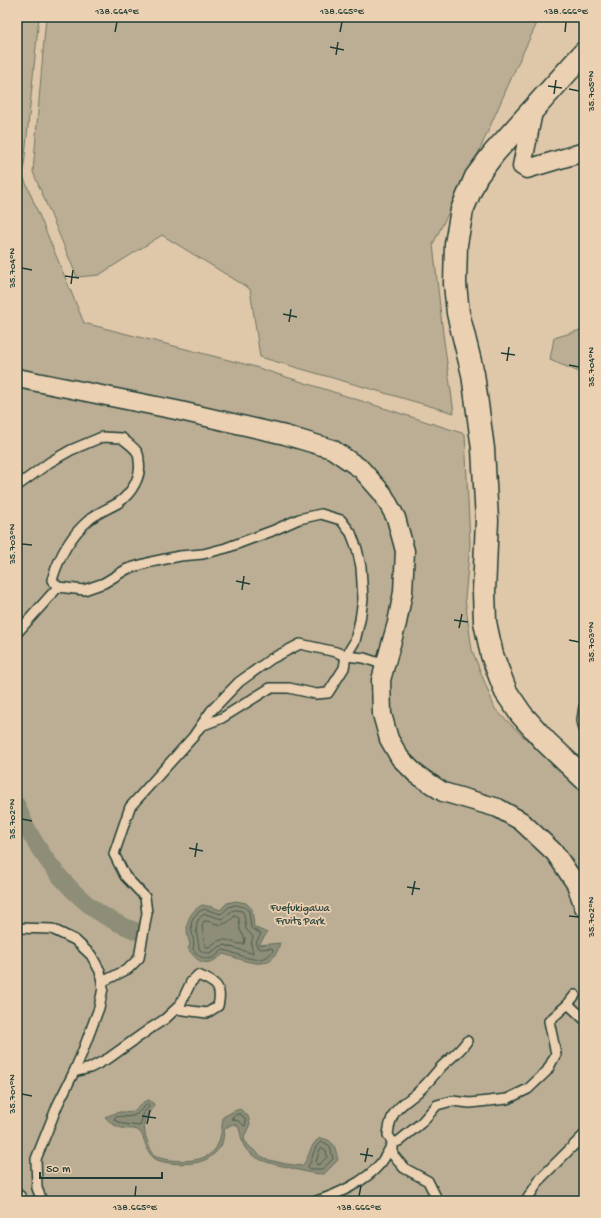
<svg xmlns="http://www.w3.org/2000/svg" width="601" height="1218" font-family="'Gochi Hand',sans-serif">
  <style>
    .green { fill: #bcae94; stroke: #6e7664 }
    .water { fill: #8d8d78; stroke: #616d5d }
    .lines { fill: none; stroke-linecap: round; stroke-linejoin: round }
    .shore { stroke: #4b5d4f; stroke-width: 1 }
    .canal { stroke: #8d8d78; stroke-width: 17 }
    .service-casing { stroke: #1f3d34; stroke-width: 12 }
    .minor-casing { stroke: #1f3d34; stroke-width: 21 }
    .tertiary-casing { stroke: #1f3d34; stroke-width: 25 }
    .service { stroke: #ebd0b2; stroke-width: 9 }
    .minor { stroke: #ebd0b2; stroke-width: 18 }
    .tertiary { stroke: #ebd0b2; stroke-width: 22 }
    .ticks { fill: none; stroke: #1f3d34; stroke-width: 1.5 }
    .labels { text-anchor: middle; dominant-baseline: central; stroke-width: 3.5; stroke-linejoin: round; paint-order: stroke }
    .park-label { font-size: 11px; fill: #2f483e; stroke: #ebd0b2 }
    .neatline { fill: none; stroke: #1f3d34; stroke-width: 1.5 }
    .ticks-label { font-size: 10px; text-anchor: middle; fill: #1f3d34 }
  </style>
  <rect width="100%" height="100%" fill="#dfc7aa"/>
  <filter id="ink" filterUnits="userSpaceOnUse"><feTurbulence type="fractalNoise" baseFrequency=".025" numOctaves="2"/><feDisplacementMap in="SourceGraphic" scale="8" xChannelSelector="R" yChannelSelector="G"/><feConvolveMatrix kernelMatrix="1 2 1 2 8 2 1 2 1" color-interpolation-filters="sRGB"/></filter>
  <g filter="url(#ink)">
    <g class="green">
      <path d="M17,17H39L23,176L84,323L252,366L465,434L470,544L465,599L472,650L495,709L584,795V1201H25L17,1176Z"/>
      <path d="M46,17H540L518,63L480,149L433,244L443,334L454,413L260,357L250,289L162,235L99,275L77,277L33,172Z"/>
      <path d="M584,329V374L550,360L554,338Z"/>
    </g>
    <g class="water">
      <path d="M236,901L246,903L252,909L254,927L267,933L259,945L280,943C272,976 246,960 223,954C209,967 198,965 188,948L190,945C185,927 185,915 202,905L213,907L220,910L227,903Z"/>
      <path d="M149,1100L154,1104V1108C152,1110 149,1112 147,1115C140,1126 148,1145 154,1156C170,1162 205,1165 216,1148C221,1139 222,1127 223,1117L234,1111L240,1109L248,1116L250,1124L244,1137L245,1141L250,1147L261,1156L269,1160L286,1164L302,1166C311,1156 308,1146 320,1138C335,1140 335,1147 338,1160L324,1174C312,1174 302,1171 291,1168C275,1164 256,1162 246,1149C240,1141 242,1134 238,1126L233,1124L225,1128C223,1133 224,1140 221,1146C217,1152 209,1159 202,1161C193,1165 162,1165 154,1158C145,1151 145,1137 140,1132C135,1127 129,1130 122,1128C115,1127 110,1122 105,1117C110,1115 115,1113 120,1112C125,1111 129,1114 133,1111C139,1108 141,1101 149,1100Z"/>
    </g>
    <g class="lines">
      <g class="shore">
        <path d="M236,905L244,907L249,911L251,928L261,934L256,943L257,947L261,949L272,948L273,951C261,968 240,954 224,950C220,951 219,953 216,956C207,962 198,957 193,949C197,934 181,920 204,909L221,914L229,907Z"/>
        <path d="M236,910L242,911L244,914L246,929L253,937L251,944L253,953H251L224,945L219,947L210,953C206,953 203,953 200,950C198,947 199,945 198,941C196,931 194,919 205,914L222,919L232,911Z"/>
        <path d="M235,916L239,918L240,930L245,939L244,944C228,945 227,932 209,947H205L202,926L204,921C208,921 210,922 214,923C223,927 229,922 235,916Z"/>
        <path d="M148,1104L149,1107L144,1112L140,1126L123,1124L114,1120L115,1117C122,1115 126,1118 132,1116C139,1115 142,1107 148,1104Z"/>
        <path d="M240,1114L245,1118L246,1124L245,1126L243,1125L240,1122L232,1119V1117L235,1115Z"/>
        <path d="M321,1142L325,1143L330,1146L333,1159L322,1169H309L308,1166C314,1159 312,1147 321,1142Z"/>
        <path d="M322,1148L326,1150L327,1157L320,1164L317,1165L316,1162L320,1149Z"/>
      </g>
      <path class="canal" d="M17,805C31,844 63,887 98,912C110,920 123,926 136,931"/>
      <defs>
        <g id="service">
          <path d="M17,486L50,462L71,450L102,437L122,438C126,442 134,447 137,452C139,455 139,459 139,461C142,477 131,494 118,503C108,509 98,512 89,520C71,535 59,557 52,580L58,587L84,590L104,583L127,569L151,562L180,556L203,554L226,548L272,531L299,519L321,514L341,520L351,533L357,549L361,567L363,599L360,620L355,641L346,656L336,652L300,644L271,659L239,682L211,711L193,737L130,807L114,854L125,876L145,897L147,913L139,958L128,969L102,982"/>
          <path d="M17,633L58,587"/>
          <path d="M584,707L582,720L584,730"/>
          <path d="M201,726L222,718L270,688H289L316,694L328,693L344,668L346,656L364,658L385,665"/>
          <path d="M17,928L52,929L75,940L91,955L100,971L103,988L99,1008L82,1053L74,1072L58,1104L36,1159L37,1188L42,1201"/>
          <path d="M568,1004L584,1019"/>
          <path d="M74,1072L90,1068L109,1058L151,1028L165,1019L180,1005L191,982L198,975C215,982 223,986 218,1006L207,1013L176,1009"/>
          <path d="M316,1201C337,1195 366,1181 380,1164C385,1158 389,1150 393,1143L399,1141L421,1123L437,1105L452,1101L470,1103L507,1099L528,1089L547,1071L556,1054L549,1021L568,1004L575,995"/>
          <path d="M438,1201L428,1181L404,1168L393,1155V1143L388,1135C391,1106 402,1107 420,1090C428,1083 434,1075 441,1067C450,1058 460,1052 467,1041"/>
          <path d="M526,1201L541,1178L584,1135"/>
        </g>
        <g id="minor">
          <path d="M534,107L522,166L527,169L584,152"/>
          <path d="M17,378L176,410L285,435L332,449L361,469L383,494L396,518L405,551L403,592L397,623L381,680L382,714L389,739L400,758L416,774L443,792L498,808L521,821L555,853L576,884L584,907"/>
          <path d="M17,1199L18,1201"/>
        </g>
        <path id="tertiary" d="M584,53L494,153L476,177L462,210L456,244L455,284L458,313L473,374L483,449L487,520L484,592L485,622L492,655L506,692L521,714L545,741L584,778"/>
      </defs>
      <use href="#service" class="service-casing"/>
      <use href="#minor" class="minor-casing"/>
      <use href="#tertiary" class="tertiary-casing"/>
      <use href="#service" class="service"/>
      <use href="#minor" class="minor"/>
      <use href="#tertiary" class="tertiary"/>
    </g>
  </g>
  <path class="ticks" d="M115,32L117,22M340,32L342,22M565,32L566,22M330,47L344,50M336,55L338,42M548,86L562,88M569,89L579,91M554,94L556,80M22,268L32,270M65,276L79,278M71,284L73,270M283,314L297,317M289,322L291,309M501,353L515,355M507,361L509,347M569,365L579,367M22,544L32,545M236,581L250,584M242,590L244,576M454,620L468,622M459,628L462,614M569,640L579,642M22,819L32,821M189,848L203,851M195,857L197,843M407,887L420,889M412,895L415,881M569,916L579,917M22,1094L32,1096M142,1116L156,1118M147,1124L150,1110M360,1154L373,1156M365,1162L368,1148M135,1196L136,1186M359,1196L361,1186"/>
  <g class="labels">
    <g class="park-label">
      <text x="300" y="909">Fuefukigawa<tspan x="300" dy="13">Fruits Park</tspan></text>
    </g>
  </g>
  <rect width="601" height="1218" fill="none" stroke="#ebd0b2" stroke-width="44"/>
  <path d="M40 1172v6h122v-6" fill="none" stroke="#1f3d34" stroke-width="2"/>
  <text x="46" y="1172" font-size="12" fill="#1f3d34" stroke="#ebd0b2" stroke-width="3" paint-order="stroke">50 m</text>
  <rect x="22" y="22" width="557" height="1174" class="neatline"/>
  <g class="ticks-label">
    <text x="117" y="14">138.664°E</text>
    <text x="342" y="14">138.665°E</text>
    <text x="566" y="14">138.666°E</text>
    <text transform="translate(590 91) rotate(-90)" y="4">35.705°N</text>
    <text transform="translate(11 268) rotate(-90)" y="4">35.704°N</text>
    <text transform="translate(590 367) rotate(-90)" y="4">35.704°N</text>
    <text transform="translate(11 544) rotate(-90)" y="4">35.703°N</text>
    <text transform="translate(590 642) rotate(-90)" y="4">35.703°N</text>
    <text transform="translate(11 819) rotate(-90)" y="4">35.702°N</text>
    <text transform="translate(590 917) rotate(-90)" y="4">35.702°N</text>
    <text transform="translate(11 1094) rotate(-90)" y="4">35.701°N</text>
    <text x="135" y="1210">138.665°E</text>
    <text x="359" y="1210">138.666°E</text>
  </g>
</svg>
